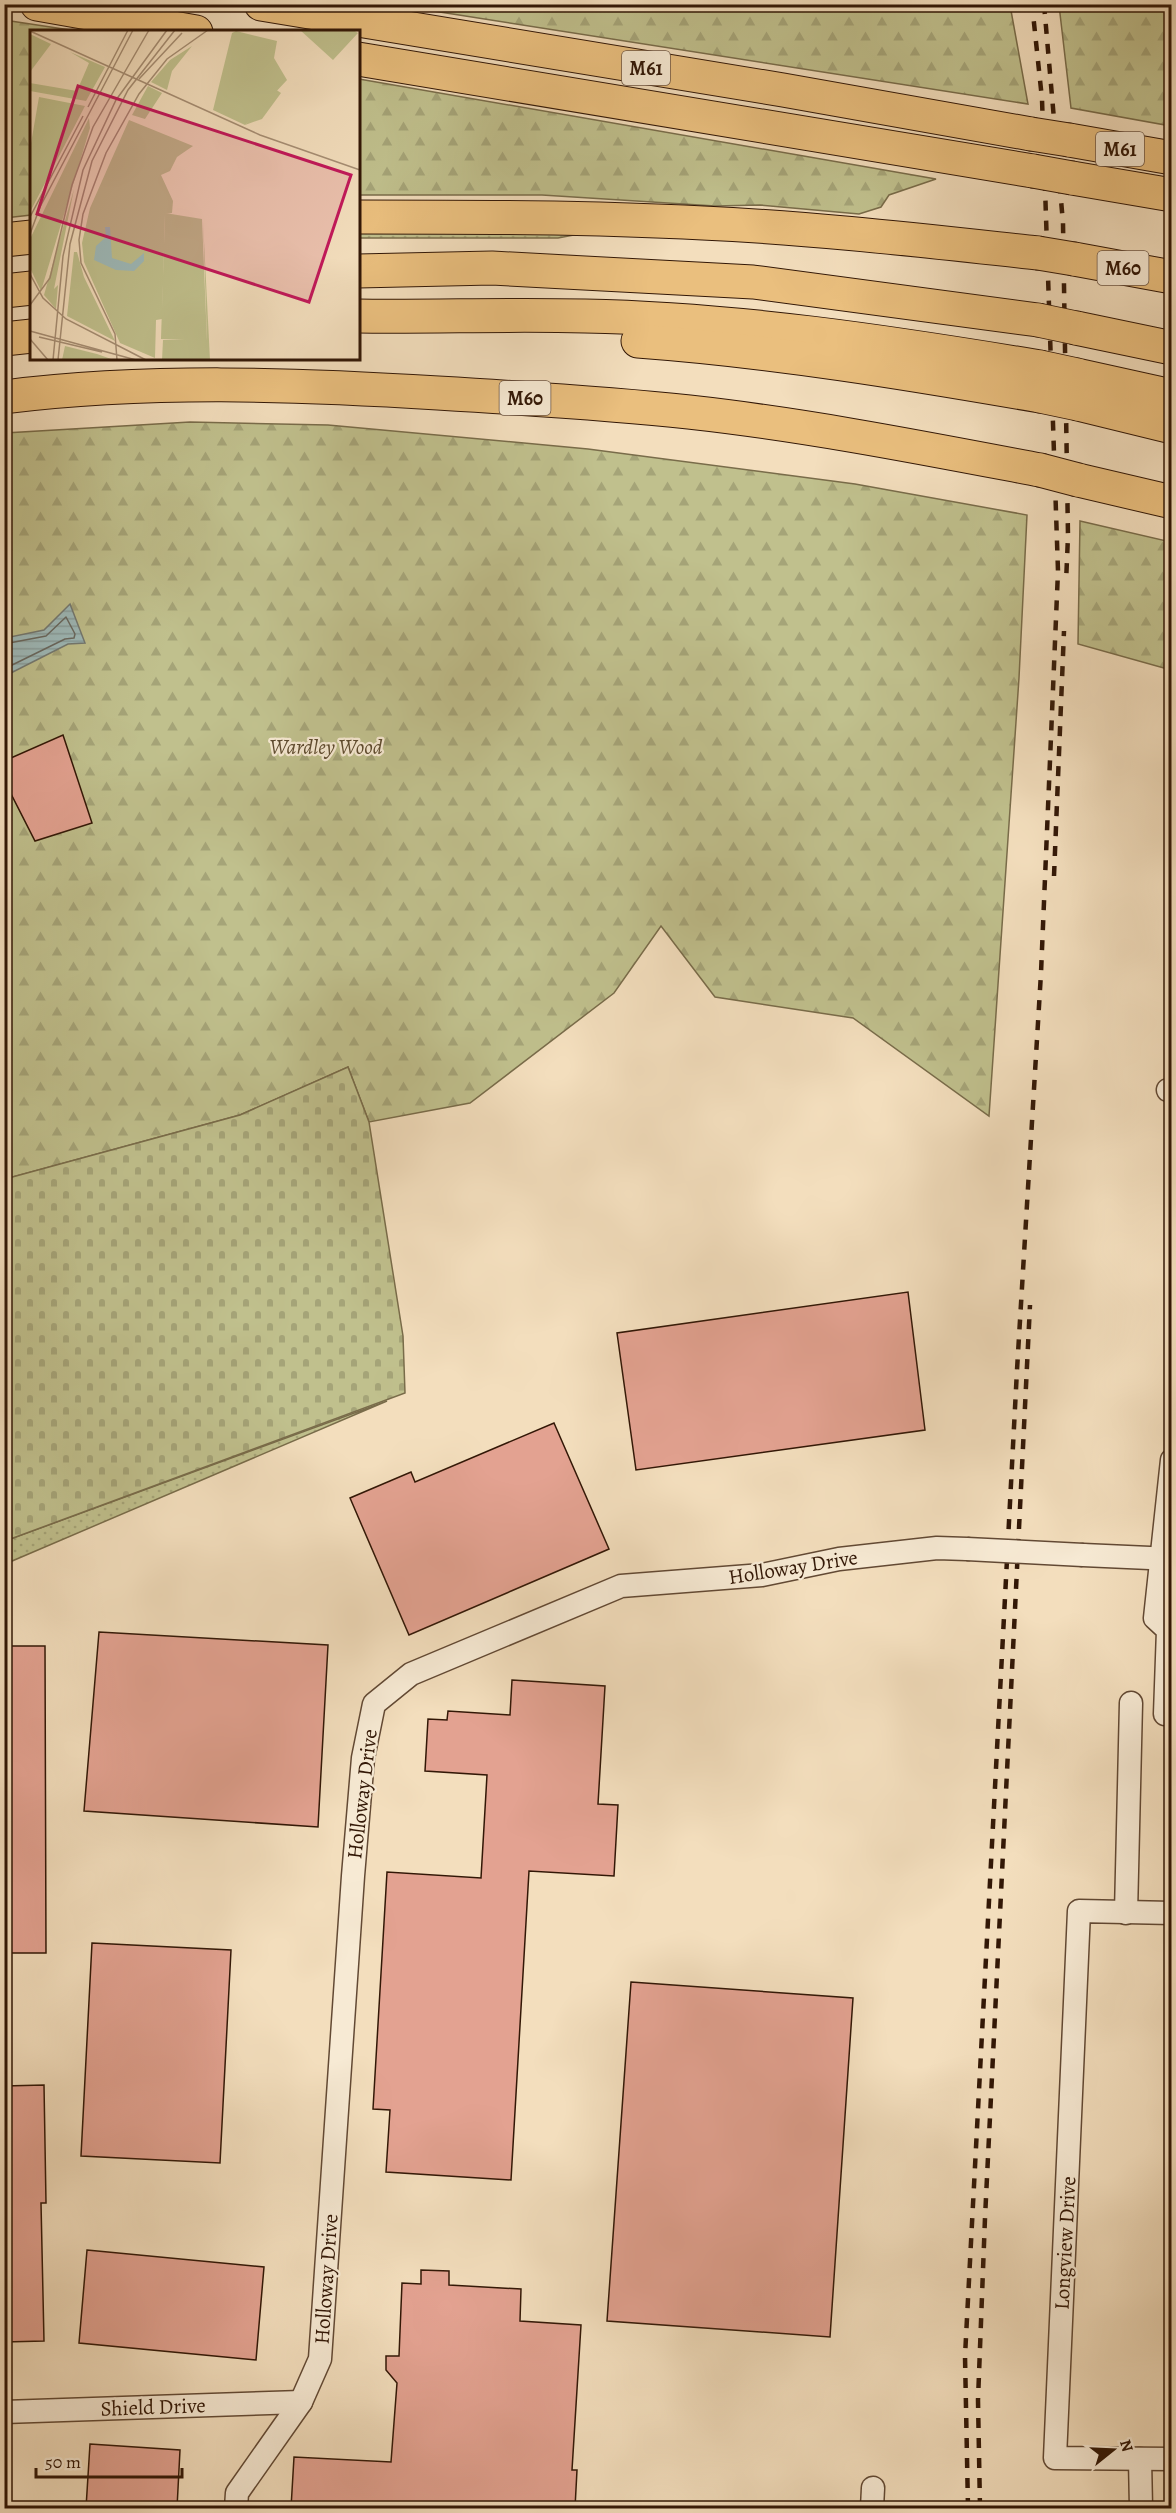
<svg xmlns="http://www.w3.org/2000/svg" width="1176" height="2513" font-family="Alegreya,serif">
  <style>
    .grass { fill: url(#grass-dots); stroke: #796c4a; stroke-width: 1.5 }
    .forest { fill: url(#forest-firs); stroke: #796c4a; stroke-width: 1.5 }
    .cemetery { fill: url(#cemetery-stones); stroke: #796c4a; stroke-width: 1.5 }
    .water { fill: url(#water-rules); stroke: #737972; stroke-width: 1.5 }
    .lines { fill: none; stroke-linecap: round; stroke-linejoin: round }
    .shore { stroke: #686860; stroke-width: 1.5 }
    .building { fill: #e3a291; stroke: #321706; stroke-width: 1.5 }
    .minor-casing { stroke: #624934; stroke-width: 25 }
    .highway-casing { stroke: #321706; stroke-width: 35 }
    .minor { stroke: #f7ead4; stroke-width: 22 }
    .highway { stroke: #eabf7e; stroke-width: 33 }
    .rail { stroke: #321706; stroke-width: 4.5; stroke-dasharray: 10 10; stroke-linecap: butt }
    .minor-bridge-casing { stroke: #624934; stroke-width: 25; stroke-linecap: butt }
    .highway-bridge-casing { stroke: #321706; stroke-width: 35; stroke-linecap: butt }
    .minor-bridge { stroke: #f7ead4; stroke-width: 22 }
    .highway-bridge { stroke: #eabf7e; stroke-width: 33 }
    .labels { text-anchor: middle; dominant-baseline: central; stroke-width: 4.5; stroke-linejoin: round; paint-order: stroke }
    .shield { fill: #f7ead4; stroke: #6d5644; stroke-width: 1.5 }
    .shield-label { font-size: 20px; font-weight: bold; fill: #321706 }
    .park-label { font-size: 21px; font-style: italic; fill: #5d4a2e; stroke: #f7ead4 }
    .street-label { font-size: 21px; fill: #321706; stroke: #f7ead4 }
    .inset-road { fill: none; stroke: #a68e74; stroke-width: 1.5 }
    .view { fill: #c2185b; fill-opacity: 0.15; stroke: #c2185b; stroke-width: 3 }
    .inset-edge { fill: none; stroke: #321706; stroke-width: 3 }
  </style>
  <defs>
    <pattern id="grass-dots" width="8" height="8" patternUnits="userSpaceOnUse" patternTransform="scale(1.5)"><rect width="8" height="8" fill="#c0c08d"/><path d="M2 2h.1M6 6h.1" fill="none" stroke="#a5a478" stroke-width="1.8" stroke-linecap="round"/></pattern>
    <pattern id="forest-firs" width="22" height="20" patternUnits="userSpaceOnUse" patternTransform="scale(1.5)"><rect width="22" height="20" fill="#c0c08d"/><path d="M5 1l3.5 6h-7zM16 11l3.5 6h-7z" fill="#a5a478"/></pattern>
    <pattern id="cemetery-stones" width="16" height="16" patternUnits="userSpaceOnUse" patternTransform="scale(1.5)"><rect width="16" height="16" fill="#c0c08d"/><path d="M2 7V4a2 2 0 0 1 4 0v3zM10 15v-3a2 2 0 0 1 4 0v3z" fill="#a5a478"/></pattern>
    <pattern id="water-rules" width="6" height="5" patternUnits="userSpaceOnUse" patternTransform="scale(1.5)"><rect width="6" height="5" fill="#9ebaba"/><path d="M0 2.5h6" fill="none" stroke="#899f9e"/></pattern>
  </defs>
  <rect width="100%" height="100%" fill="#f3debd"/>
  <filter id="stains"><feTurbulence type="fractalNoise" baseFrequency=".00333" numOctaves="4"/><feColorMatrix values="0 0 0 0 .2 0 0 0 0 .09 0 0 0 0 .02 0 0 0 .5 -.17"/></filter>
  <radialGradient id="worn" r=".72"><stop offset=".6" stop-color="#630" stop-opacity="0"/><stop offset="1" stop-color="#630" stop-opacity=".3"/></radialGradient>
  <g class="grass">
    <path d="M358,229L600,230L558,238H359Z"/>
    <path d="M387,1401L5,1564V1541Z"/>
  </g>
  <g class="forest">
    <path d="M395,5H1010L1028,104Z"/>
    <path d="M1128,5L1171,7V126L1071,108L1059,5Z"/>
    <path d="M4,20L77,31L32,32L31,215L5,218Z"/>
    <path d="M359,79L936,179L889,195L881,207L859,214L760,205L715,206L542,195H359Z"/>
    <path d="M190,422L328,425L588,449L855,484L1027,515L1019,678L989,1116L853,1018L715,997L661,926L614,993L470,1103L369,1122L348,1067L240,1115L5,1179V433Z"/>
    <path d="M1080,521L1171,542V670L1078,644Z"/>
  </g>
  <path class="cemetery" d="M348,1067L369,1122L403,1336L405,1393L5,1541V1179L240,1115Z"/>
  <path class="water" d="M70,604L85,643L68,644L5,676V638L44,630Z"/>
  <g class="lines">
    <path class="shore" d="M4,644L46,636L66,617L75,634L74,638L65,639L4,669"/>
  </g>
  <g class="building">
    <path d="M63,735L92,823L35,841L4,780V761Z"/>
    <path d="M908,1292L925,1430L636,1470L617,1333Z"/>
    <path d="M554,1423L609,1549L409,1635L350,1498L411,1472L415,1482Z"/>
    <path d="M99,1632L328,1645L318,1827L84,1811Z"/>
    <path d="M4,1646H45L46,1953H4Z"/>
    <path d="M512,1680L605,1686L598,1804L618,1805L614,1876L529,1871L511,2180L386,2172L390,2110L373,2109L387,1872L481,1878L487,1775L425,1771L428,1719L447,1720L448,1711L510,1715Z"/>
    <path d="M92,1943L231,1950L220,2163L81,2156Z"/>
    <path d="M631,1982L853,1998L830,2337L607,2321Z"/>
    <path d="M44,2085L46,2203H41L44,2341L4,2342V2086Z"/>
    <path d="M87,2250L264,2267L256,2360L79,2343Z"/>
    <path d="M421,2270L449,2271V2285L521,2289L520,2321L581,2325L572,2470H577L575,2508H291L294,2457L391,2462L397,2383L386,2370V2356H399L402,2283L421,2284Z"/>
    <path d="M90,2444L180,2450L177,2508H86Z"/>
  </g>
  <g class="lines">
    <defs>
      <g id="minor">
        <path d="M1168,1090L1172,1091"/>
        <path d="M1083,1555L1172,1559"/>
        <path d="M1165,1714L1168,1630L1155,1618L1172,1460"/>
        <path d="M1126,1913L1131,1703"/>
        <path d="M1172,1913L1079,1911L1055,2458L1172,2459"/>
        <path d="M4,2412L301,2402"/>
        <path d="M1140,2459L1141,2508"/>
        <path d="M236,2508L237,2493L301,2402L320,2359L353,1876L363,1758L374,1704L411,1674L621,1586L762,1575L839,1559L937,1548L967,1549"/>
        <path d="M872,2508L873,2488"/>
      </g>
      <g id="highway">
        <path d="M37,4L196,32"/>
        <path d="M261,4L783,90L1031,134"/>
        <path d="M358,59L1033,171"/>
        <path d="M1069,140L1172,158"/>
        <path d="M1072,178L1172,195"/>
        <path d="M358,217C473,217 588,217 703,223C815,228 926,241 1038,253"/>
        <path d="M4,240L32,237"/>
        <path d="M1074,259L1172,277"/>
        <path d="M358,271L492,268L753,282L1038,320"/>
        <path d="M4,291L32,288"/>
        <path d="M358,316C434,317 510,314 585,316C737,319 889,342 1040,367"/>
        <path d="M1076,328L1172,348"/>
        <path d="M4,339L32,336"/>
        <path d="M638,341C773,351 907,373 1040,396"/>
        <path d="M1077,375L1172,396"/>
        <path d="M4,397C148,379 294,384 438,393C522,398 606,403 689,412C807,425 924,448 1040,470"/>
        <path d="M1078,404L1172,427"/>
        <path d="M1078,480L1172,502"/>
      </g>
    </defs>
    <use href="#minor" class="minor-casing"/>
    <use href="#highway" class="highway-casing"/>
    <use href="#minor" class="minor"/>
    <use href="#highway" class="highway"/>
    <g class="rail">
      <path d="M1044,4L1063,223L1068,536L1066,583"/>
      <path d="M1054,876L1064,631"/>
      <path d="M968,2508L965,2356L1017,1370L1041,973L1058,571L1042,99L1032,4"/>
      <path d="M980,2508L978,2400L985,2218L1030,1305"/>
    </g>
    <defs>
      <path id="minor-bridge" d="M967,1549L1083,1555"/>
      <g id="highway-bridge">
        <path d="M1031,134L1069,140"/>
        <path d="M1033,171L1072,178"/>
        <path d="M1038,253L1074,259"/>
        <path d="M1038,320L1076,328"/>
        <path d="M1040,367L1077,375"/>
        <path d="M1040,396L1078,404"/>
        <path d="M1040,470L1078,480"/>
      </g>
    </defs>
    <use href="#minor-bridge" class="minor-bridge-casing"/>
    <use href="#highway-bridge" class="highway-bridge-casing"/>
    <use href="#minor-bridge" class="minor-bridge"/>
    <use href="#highway-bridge" class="highway-bridge"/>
  </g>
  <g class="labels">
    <g class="shield">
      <rect x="622" y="51" width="48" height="34" rx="4.5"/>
      <rect x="1096" y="132" width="48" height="34" rx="4.5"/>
      <rect x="1097.5" y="251" width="51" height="34" rx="4.5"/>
      <rect x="499.5" y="381" width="51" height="34" rx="4.5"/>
    </g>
    <g class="shield-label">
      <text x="646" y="68">M61</text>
      <text x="1120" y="149">M61</text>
      <text x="1123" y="268">M60</text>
      <text x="525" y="398">M60</text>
    </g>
    <g class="park-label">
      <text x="326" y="747">Wardley Wood</text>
    </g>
    <g class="street-label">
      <text transform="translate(793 1567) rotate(-9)">Holloway Drive</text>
      <text transform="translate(362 1794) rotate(-83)">Holloway Drive</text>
      <text transform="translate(1065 2243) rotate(-87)">Longview Drive</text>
      <text transform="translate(326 2279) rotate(-86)">Holloway Drive</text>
      <text transform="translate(153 2407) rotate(-2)">Shield Drive</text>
    </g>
  </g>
  <g transform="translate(30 30)">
    <rect width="330" height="330" fill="#f3debd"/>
    <path d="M245,59L251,63L232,89L215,95ZM44,159L24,259L28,255L26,279L14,265ZM173,191L180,330H132L133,310H177ZM35,316L67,324L84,330H32Z" fill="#c0c08d"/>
    <path d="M0,4L21,14L0,42ZM162,16L142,41L137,60L121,52L140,30ZM40,22L75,37L56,71L0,61V53L47,61L59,33ZM118,56L132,63L115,89L102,85ZM9,67L55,76L0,182V119ZM59,88L60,98L11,261L1,240V207ZM99,90L163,116L147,127L140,141L131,145L143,171L142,183L135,184L132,289L126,290L125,328L90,313L54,232L52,213L60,178ZM44,222H47L54,247L85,311L37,286Z" fill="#c0c08d"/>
    <path d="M135,183L172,189L177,311L131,309Z" fill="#c0c08d"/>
    <path d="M270,0H323L328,3L303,30ZM206,1L247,11L244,28L257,50L215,95L183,80L202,3Z" fill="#c0c08d"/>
    <path d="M214,17L243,25L239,42L210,35Z" fill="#c0c08d"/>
    <path d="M75,197H80L82,228L101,234L114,223V231L104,241L86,240L64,230L66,216L76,207Z" fill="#9ebaba"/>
    <path class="inset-road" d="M0,1L230,105L330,140M109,49L152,3M58,77L98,0M0,187L53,86M0,204L10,177L103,0M0,244L13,268L36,289L116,330M0,275L20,248L42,155L63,97L119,0M0,301L106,330M9,307L72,322M0,309L18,330M23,330L33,226L53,140L86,70L137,0M28,330L40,214L62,131L98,60L145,0M87,330L85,304L51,233L49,210L53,184L76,123L109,64L137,29L178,0"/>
    <path class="view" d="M48,56L321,145L279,272L7,184Z"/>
    <rect width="330" height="330" class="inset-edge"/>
  </g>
  <rect width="1176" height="2513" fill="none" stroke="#f3debd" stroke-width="24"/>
  <rect x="6" y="6" width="1164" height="2501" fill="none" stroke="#321706" stroke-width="3"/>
  <rect x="12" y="12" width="1152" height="2489" fill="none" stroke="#321706" stroke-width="1.5"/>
  <g transform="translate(1113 2450) rotate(72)" stroke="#f7ead4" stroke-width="4.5" paint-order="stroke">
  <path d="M0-4.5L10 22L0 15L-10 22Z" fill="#321706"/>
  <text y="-9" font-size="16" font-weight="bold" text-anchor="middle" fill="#321706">N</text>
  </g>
  <path d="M36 2468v9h146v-9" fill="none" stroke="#321706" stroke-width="3"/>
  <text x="45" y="2468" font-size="18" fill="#321706" stroke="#f7ead4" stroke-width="4.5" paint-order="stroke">50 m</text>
  <rect width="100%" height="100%" filter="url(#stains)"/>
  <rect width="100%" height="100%" fill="url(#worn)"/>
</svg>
